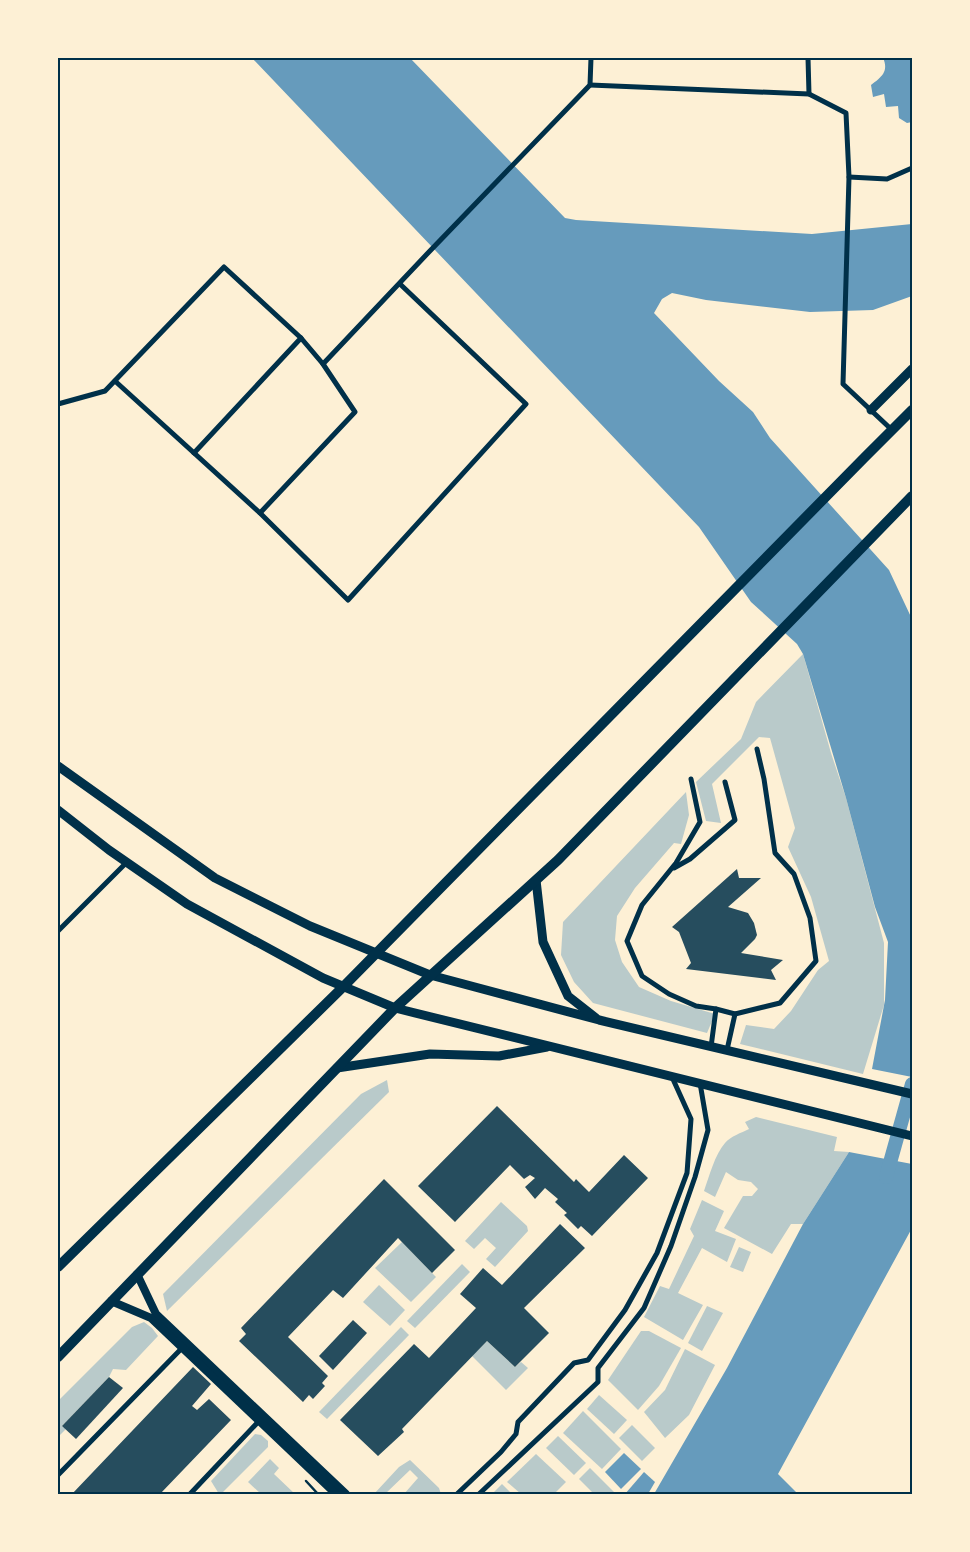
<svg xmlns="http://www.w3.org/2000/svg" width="970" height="1552" font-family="'Roboto Condensed',sans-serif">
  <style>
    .green { fill: #b9caca }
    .water { fill: #669bbc }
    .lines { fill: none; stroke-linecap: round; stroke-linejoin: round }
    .canal { stroke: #669bbc; stroke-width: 14 }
    .building { fill: #264d5e }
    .path { stroke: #003049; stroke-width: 2.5 }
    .minor { stroke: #003049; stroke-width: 5 }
    .tertiary { stroke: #003049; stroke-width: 8 }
    .secondary { stroke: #003049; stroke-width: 9 }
    .primary { stroke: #003049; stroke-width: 10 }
    .neatline { fill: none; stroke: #003049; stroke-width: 2 }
  </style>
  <rect width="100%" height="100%" fill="#fdf0d5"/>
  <g class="green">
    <path d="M803,654L831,753L846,798L884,943V1005L863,1074L740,1044L746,1025L774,1029L791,1011L818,970L829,961L811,897L788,847L795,828L770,738L759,737L712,784L721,823L706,821L696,782L741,739L756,702Z"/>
    <path d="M686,792L689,815L681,844L674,843L635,888L617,916L615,940L622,962L639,987L671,1001L715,1014L707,1033L593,1003L574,982L561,955L563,922Z"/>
    <path d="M387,1080L389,1092L167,1311L163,1294L361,1094Z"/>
    <path d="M756,1117L837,1137L834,1151L849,1152L803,1224H791L772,1254L724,1228L743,1196H752L758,1189L751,1182L738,1180L726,1172L715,1197L704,1191C709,1177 715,1154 725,1143C731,1136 741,1133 749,1129L745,1122Z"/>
    <path d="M702,1200L724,1211L715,1231L736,1239L727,1262L702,1248L678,1293L703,1305L683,1340L644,1317L660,1286L669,1289L694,1236L690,1229Z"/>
    <path d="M501,1202L527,1226L528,1231L495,1267L486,1259L496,1248L485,1238L474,1249L465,1241Z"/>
    <path d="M402,1242L436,1277L411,1302L375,1268Z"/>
    <path d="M739,1247L751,1252L743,1272L730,1267Z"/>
    <path d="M462,1264L470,1272L415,1328L407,1321Z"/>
    <path d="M379,1285L405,1310L390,1326L363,1302Z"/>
    <path d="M707,1306L723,1313L702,1351L688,1343Z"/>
    <path d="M144,1322L152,1328L158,1336L126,1370L113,1369L109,1377L62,1426L66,1429L58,1437V1401L132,1327Z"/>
    <path d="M401,1327L409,1335L327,1419L319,1412Z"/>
    <path d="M641,1331H649L681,1348L659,1386L638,1410L608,1380Z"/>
    <path d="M487,1341L515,1367L521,1362L528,1368L506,1390L472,1356Z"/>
    <path d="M685,1349L715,1365L689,1415L665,1438L644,1412L665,1390Z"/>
    <path d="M599,1395L627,1420L614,1434L587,1409Z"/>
    <path d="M583,1411L621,1449L602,1469L563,1433Z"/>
    <path d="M632,1425L655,1448L642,1461L619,1438Z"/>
    <path d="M255,1434L261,1435L268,1441V1447L221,1494H219L211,1481Z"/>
    <path d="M558,1436L586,1463L574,1475L546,1448Z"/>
    <path d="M536,1454L566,1482L554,1494H521L507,1482Z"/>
    <path d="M270,1459L279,1468L274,1474L295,1494H261L248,1482Z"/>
    <path d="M410,1460L439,1488L441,1494H404L418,1478L410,1470L385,1494H374L399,1467Z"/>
    <path d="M590,1468L614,1492L611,1494H594L579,1479Z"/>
    <path d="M502,1484L512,1494H492Z"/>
  </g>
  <g class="water">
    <path d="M252,58H410L565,218L576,220L812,234L912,224V296L873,310L810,312L706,300L672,293L662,299L654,313L719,381L753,412L770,438L889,570L911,617L912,621V1077L872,1069L885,1000L888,942L875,907L846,798L803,654L797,644L751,602L699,527Z"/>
    <path d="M883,58H910L912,60V122L907,123L899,118L898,106L886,107L884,94L873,97L871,85C882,77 889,71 883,58Z"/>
    <path d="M849,1152L912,1164V1228L778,1474L798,1494H654L727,1368L803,1224Z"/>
    <path d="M624,1453L641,1469L621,1489L605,1472Z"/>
    <path d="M644,1472L655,1482L648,1494H625Z"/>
  </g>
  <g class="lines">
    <path class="canal" d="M886,1177L912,1084"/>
  </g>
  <g class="building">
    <path d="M737,869L739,878H761L728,907L748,913L754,923L757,935L755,939L741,953L783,960L771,970L776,980L686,969L691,963L679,932L672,927Z"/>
    <path d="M497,1106L574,1182L576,1179L589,1192L624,1155L648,1178L592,1236L581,1226L578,1229L564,1215L567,1213L555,1202L558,1199L545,1188L535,1199L525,1187L535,1178L530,1175L524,1179L510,1165L455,1222L418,1186Z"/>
    <path d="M384,1179L455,1250L432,1273L398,1238L343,1298L333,1290L288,1337L328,1376L322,1383L325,1386L313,1399L309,1395L303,1402L239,1341L246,1334L241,1328Z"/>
    <path d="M560,1224L585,1248L524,1308L549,1333L515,1367L487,1341L402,1429L404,1432L378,1456L340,1420L414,1344L429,1358L476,1308L460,1294L483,1268L502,1285Z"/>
    <path d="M353,1320L367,1333L333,1370L319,1356Z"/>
    <path d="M193,1367L211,1384L192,1406L197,1410L209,1399L231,1420L160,1494H72Z"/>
    <path d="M109,1377L123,1388L76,1439L62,1426Z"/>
  </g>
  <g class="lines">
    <path class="path" d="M306,1481L318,1494"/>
    <g class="minor">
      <path d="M808,58L809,94"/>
      <path d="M590,85L809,94L846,113L849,177L843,384L892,430"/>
      <path d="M849,177L887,179L912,168"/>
      <path d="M323,364L427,254L590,85L591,58"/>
      <path d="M115,381L260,513L348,600L526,404L400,284"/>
      <path d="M58,404L105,391L224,267L301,338L194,453"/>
      <path d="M260,513L355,412L323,364L301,338"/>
      <path d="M691,779L700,822L676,863L642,905L627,941L642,976L669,994L696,1006L716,1009L735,1014L780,1003L816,961L810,918L794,874L775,853L764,779L757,749"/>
      <path d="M674,868L690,859L735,820L725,782"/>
      <path d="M58,931L127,862"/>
      <path d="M711,1047L716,1009"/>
      <path d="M727,1050L735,1014"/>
      <path d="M58,1475L183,1347"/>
      <path d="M190,1494L260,1420"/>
      <path d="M457,1494L501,1452L516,1434L518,1422L574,1363L588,1360L625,1310L657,1253L687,1173L691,1119L672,1077"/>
      <path d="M479,1494L598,1382V1368L644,1308L671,1246L695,1177L708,1130L700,1083"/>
    </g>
    <g class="tertiary">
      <path d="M137,1274L156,1314L346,1494"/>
      <path d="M111,1301L151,1318L336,1494"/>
    </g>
    <g class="secondary">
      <path d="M871,410L912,369"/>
      <path d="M58,766L215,878L310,926L430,975L599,1020L912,1094"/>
      <path d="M58,810L109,850L187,904L323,978L395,1008L912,1136"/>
      <path d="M536,880L543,942L568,996L596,1018"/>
      <path d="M337,1068L430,1054L499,1056L547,1047"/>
    </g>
    <g class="primary">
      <path d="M58,1267L344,986L864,458L912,410"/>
      <path d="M58,1357L395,1008L558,860L912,496"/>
    </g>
  </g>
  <rect width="970" height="1552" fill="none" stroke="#fdf0d5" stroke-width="118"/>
  <rect x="59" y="59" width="852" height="1434" class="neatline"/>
</svg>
